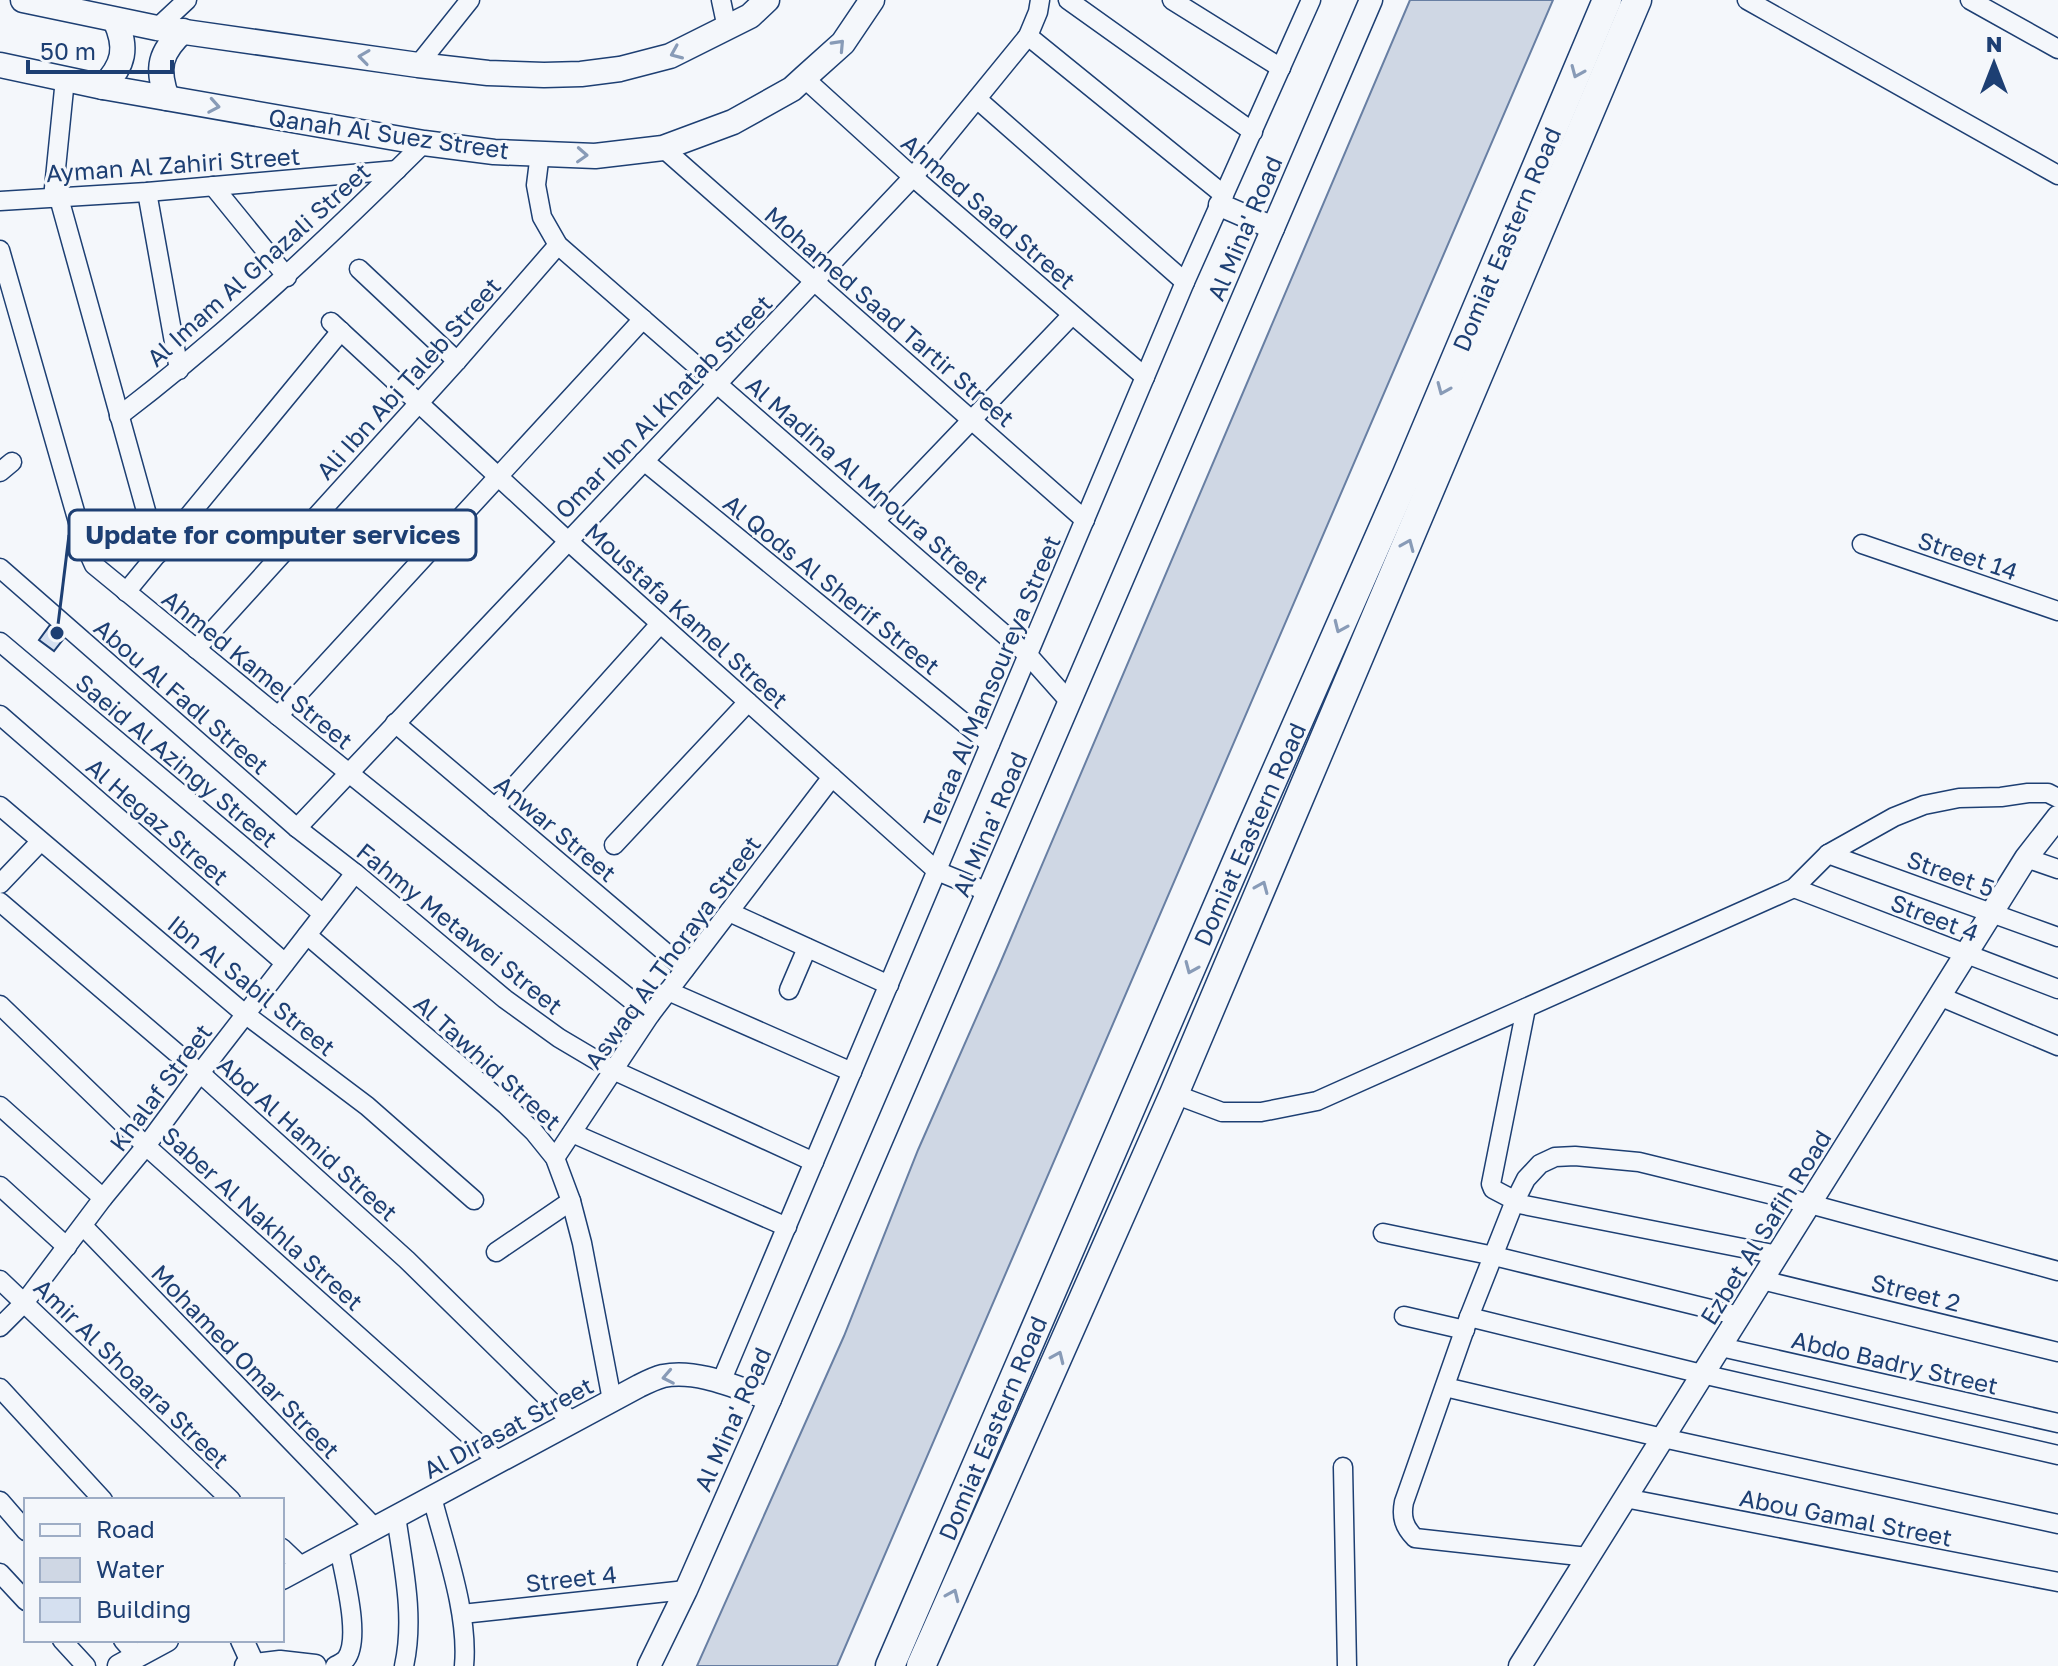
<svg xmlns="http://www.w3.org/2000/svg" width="2058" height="1666" font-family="'Golos Text',sans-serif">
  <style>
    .water { fill: #cfd7e4; stroke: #687fa3; stroke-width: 2 }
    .building { fill: #d5e0f0; stroke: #1d3f73; stroke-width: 2 }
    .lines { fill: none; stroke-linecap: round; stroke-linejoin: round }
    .minor-casing { stroke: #1d3f73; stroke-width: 21 }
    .tertiary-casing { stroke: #1d3f73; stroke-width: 25 }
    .secondary-casing { stroke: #1d3f73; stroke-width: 27 }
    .trunk-casing { stroke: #1d3f73; stroke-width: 31 }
    .minor { stroke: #f4f7fb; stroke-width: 18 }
    .tertiary { stroke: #f4f7fb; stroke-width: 22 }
    .secondary { stroke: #f4f7fb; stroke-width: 24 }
    .trunk { stroke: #f4f7fb; stroke-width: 28 }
    .oneway { stroke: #889bb7 }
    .labels { text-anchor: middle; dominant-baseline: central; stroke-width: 6; stroke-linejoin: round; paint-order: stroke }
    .street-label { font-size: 24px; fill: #1d3f73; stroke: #f4f7fb }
    .leader { fill: none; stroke: #1d3f73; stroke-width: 3 }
    .callout-dot { fill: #1d3f73; stroke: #f4f7fb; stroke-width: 3 }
    .callout { fill: #f4f7fb; stroke: #1d3f73; stroke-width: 3 }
    .callout-label { font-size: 26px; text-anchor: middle; font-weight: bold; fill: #1d3f73 }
  </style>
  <rect width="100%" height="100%" fill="#f4f7fb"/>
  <path class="water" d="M1410,0H1553L837,1666H697L844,1336L918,1150L999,966Z"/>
  <path class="building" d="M50,625L65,637L54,651L39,640Z"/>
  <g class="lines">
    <defs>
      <g id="minor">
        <path d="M721,0L727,28"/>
        <path d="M1068,0L1253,132"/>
        <path d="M1172,0L1281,68"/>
        <path d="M1747,0L2058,175"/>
        <path d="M1970,0L2058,49"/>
        <path d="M157,28L187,0"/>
        <path d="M1028,36L1224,195"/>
        <path d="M418,65L470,0"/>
        <path d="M804,78L913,177L1145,377"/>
        <path d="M977,99L1185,282"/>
        <path d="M663,148L1085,520"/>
        <path d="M540,153L536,185L542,217L558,245L1028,655L1069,701"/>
        <path d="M213,186L287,277"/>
        <path d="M147,192L179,370"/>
        <path d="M53,198L65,79"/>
        <path d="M59,198L158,554"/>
        <path d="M0,201L147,192L397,170"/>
        <path d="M0,250L84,543L94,565L278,716L650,1015"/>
        <path d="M359,269L457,361"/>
        <path d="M331,322L568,541L937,871L988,892"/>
        <path d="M119,416C229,332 326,240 424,143"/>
        <path d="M644,461L990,744"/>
        <path d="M0,472L12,462"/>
        <path d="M875,521L1072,315"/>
        <path d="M1862,544L2058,611"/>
        <path d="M0,568L297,828L355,873L505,999L559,1038L613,1070L814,1162"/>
        <path d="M126,592L341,331"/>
        <path d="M0,642L323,914"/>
        <path d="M196,649L457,361L558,245"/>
        <path d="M0,715L285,963"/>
        <path d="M278,716L643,319"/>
        <path d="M395,723L685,969"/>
        <path d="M0,806L245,1014L367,1106L474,1200"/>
        <path d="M495,808L660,624"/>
        <path d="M297,828L913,177L1028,36L1038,12L1040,0"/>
        <path d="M614,845L748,702"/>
        <path d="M1828,854L2058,937"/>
        <path d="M2026,858L2058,869"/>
        <path d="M0,884L40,842"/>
        <path d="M1794,888L2058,989"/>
        <path d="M0,902L200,1073L407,1260L572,1422"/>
        <path d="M729,912L889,985"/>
        <path d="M307,935L506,1105L534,1132L555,1158L571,1201L582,1243L612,1400"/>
        <path d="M789,990L807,948"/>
        <path d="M668,991L852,1072"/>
        <path d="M1939,996L2058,1046"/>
        <path d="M0,1005L146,1146L498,1461"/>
        <path d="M1526,1008L1491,1184L1493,1189L1512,1199L1514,1203L1778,1255"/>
        <path d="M1174,1094L1222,1112H1261L1317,1101L1794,888L1828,854L1894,817L1924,805L1959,798L2001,797L2028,793H2048L2058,798"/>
        <path d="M0,1106L103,1198"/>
        <path d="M572,1133L787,1227"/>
        <path d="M555,1158L650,1015L832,777"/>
        <path d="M0,1186L67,1247"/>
        <path d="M83,1226L375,1528"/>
        <path d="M1383,1233L1494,1256L1739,1316"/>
        <path d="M496,1252L571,1201"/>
        <path d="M0,1280L231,1500"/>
        <path d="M1762,1280L2058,1352"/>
        <path d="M1404,1316L1465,1330"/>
        <path d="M1469,1317L1702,1374L2058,1455"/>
        <path d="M0,1327L24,1303L103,1198L146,1146L200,1073L355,873"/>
        <path d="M1721,1347L2058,1423"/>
        <path d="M721,1382L1185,282L1311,0"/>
        <path d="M1445,1387L1663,1438L2058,1524"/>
        <path d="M0,1388L103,1500"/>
        <path d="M1343,1467L1347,1666"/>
        <path d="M432,1497C445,1548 469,1614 464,1666"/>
        <path d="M1625,1498L2058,1582"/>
        <path d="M0,1501L26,1531"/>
        <path d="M396,1516C403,1565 415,1617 404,1666"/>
        <path d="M282,1548L302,1567"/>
        <path d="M1588,1557L1415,1538C1404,1527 1401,1517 1404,1502L1469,1317L1514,1203L1526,1179L1540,1164L1555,1157L1575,1156L1639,1162L1810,1204L2058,1271"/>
        <path d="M0,1573L26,1601"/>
        <path d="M462,1614L686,1590"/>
        <path d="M62,1640L86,1666"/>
        <path d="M123,1640L137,1656"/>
        <path d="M335,1666C339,1664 343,1662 346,1659C362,1638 343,1572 339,1547"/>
      </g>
      <g id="tertiary">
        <path d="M1220,205L1273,228"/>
        <path d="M282,1578L639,1386C647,1382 655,1378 663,1376C698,1369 737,1388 770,1399"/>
        <path d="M242,1640L253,1664"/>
        <path d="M119,1666L167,1640"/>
        <path d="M246,1666L280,1662L315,1666"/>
        <path d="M649,1666L686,1590L770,1399L1371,0"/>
        <path d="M1520,1666L2026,858L2058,817"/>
      </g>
      <g id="secondary">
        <path d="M23,0L157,28L418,65L488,73L544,75L581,74L620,69L670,56L750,16L767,0"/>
        <path d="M0,65L103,87L424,143L494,152L595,156L663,148L733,122L792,89L804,78L843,43L872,0"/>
        <path d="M103,87C124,65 128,48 115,20"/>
        <path d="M167,98C156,68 160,52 183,31"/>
      </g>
      <g id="trunk">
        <path d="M890,1666L1250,831L1407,474L1607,0"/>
        <path d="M921,1666L1174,1094L1637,0"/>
      </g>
    </defs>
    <use href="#minor" class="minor-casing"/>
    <use href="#tertiary" class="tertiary-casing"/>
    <use href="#secondary" class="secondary-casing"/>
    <use href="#trunk" class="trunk-casing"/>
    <use href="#minor" class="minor"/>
    <use href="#tertiary" class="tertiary"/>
    <use href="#secondary" class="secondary"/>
    <use href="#trunk" class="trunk"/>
  </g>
  <defs><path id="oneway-chevron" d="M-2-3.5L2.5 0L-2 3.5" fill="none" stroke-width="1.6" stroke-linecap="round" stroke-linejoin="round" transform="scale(2)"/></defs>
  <g class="oneway">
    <use href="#oneway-chevron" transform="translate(839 45) rotate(-47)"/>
    <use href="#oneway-chevron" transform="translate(676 53) rotate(157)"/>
    <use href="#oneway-chevron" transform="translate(364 57) rotate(-172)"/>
    <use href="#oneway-chevron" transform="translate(1577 72) rotate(113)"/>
    <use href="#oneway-chevron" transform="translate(214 106) rotate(10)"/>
    <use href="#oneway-chevron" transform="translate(582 155) rotate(3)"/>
    <use href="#oneway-chevron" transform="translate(1443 389) rotate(113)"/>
    <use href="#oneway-chevron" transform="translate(1408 545) rotate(-67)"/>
    <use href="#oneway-chevron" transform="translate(1340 627) rotate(114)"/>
    <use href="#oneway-chevron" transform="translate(1262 887) rotate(-67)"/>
    <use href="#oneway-chevron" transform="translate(1191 968) rotate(113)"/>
    <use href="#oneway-chevron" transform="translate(1058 1357) rotate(-66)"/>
    <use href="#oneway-chevron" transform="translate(668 1377) rotate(169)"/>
    <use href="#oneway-chevron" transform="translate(953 1595) rotate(-66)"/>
  </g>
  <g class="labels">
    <g class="street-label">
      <text transform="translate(389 133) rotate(8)">Qanah Al Suez Street</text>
      <text transform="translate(173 164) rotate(-4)">Ayman Al Zahiri Street</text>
      <text transform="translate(989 211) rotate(41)">Ahmed Saad Street</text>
      <text transform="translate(1244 228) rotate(-67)">Al Mina' Road</text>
      <text transform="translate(1506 239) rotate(-67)">Domiat Eastern Road</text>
      <text transform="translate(258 264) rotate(-42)">Al Imam Al Ghazali Street</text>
      <text transform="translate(890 316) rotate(41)">Mohamed Saad Tartir Street</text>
      <text transform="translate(408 378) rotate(-48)">Ali Ibn Abi Taleb Street</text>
      <text transform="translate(663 406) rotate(-46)">Omar Ibn Al Khatab Street</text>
      <text transform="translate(868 483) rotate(41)">Al Madina Al Mnoura Street</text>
      <text transform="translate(1968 555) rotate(19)">Street 14</text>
      <text transform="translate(832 584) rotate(39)">Al Qods Al Sherif Street</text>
      <text transform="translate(687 615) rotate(42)">Moustafa Kamel Street</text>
      <text transform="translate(258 669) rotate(39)">Ahmed Kamel Street</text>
      <text transform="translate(991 681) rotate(-67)">Teraa Al Mansoureya Street</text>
      <text transform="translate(182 696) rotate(41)">Abou Al Fadl Street</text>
      <text transform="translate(177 760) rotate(40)">Saeid Al Azingy Street</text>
      <text transform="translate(158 821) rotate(41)">Al Hegaz Street</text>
      <text transform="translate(989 824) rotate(-67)">Al Mina' Road</text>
      <text transform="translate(556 828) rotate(40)">Anwar Street</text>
      <text transform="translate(1249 834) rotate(-66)">Domiat Eastern Road</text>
      <text transform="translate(1951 873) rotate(20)">Street 5</text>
      <text transform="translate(1935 917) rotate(21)">Street 4</text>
      <text transform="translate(460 928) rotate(39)">Fahmy Metawei Street</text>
      <text transform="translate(672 952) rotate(-54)">Aswaq Al Thoraya Street</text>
      <text transform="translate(252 985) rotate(39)">Ibn Al Sabil Street</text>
      <text transform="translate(488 1062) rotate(42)">Al Tawhid Street</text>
      <text transform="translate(160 1087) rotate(-53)">Khalaf Street</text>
      <text transform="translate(308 1138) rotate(42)">Abd Al Hamid Street</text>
      <text transform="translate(263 1218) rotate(42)">Saber Al Nakhla Street</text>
      <text transform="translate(1765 1227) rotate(-58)">Ezbet Al Safih Road</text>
      <text transform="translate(1916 1292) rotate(14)">Street 2</text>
      <text transform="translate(246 1361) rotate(46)">Mohamed Omar Street</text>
      <text transform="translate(1895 1362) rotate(13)">Abdo Badry Street</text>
      <text transform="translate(132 1373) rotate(44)">Amir Al Shoaara Street</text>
      <text transform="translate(732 1419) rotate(-66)">Al Mina' Road</text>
      <text transform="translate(508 1427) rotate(-28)">Al Dirasat Street</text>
      <text transform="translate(992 1428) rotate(-67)">Domiat Eastern Road</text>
      <text transform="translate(1846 1517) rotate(11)">Abou Gamal Street</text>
      <text transform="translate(571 1578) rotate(-6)">Street 4</text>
    </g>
  </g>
  <path class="leader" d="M57 633L69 535"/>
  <circle class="callout-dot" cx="57" cy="633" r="8"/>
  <rect class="callout" x="69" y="510" width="407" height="50" rx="8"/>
  <g class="callout-label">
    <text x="273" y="544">Update for computer services</text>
  </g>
  <rect x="24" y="1498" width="260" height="144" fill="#f4f7fb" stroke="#9eadc5" stroke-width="2"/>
  <rect x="40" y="1524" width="40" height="12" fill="#f4f7fb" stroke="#9eadc5" stroke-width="2"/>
  <text x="96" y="1538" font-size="24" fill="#1d3f73">Road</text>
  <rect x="40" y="1558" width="40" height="24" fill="#cfd7e4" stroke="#9eadc5" stroke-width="2"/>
  <text x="96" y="1578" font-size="24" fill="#1d3f73">Water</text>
  <rect x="40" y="1598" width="40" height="24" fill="#d5e0f0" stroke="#9eadc5" stroke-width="2"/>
  <text x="96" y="1618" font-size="24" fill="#1d3f73">Building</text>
  <g transform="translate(1994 64)" stroke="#f4f7fb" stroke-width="6" paint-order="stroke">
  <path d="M0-6L14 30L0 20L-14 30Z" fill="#1d3f73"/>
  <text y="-12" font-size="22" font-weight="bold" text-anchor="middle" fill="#1d3f73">N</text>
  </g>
  <path d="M28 60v12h144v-12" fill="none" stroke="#1d3f73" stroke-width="4"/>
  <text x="40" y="60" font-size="24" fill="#1d3f73" stroke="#f4f7fb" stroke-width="6" paint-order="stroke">50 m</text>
</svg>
